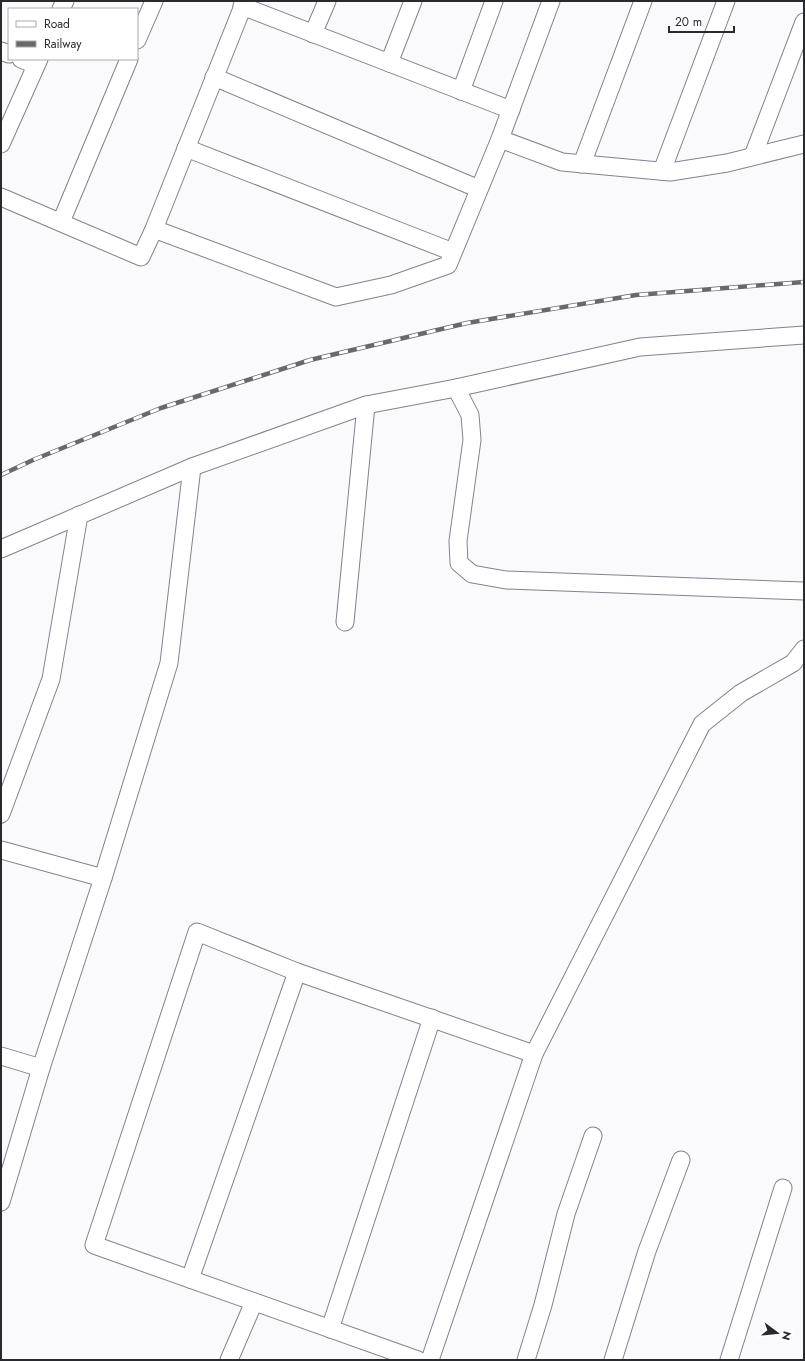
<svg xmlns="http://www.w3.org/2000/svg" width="805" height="1361" font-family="Jost,sans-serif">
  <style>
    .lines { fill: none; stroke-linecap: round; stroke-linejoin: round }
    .minor-casing { stroke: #80838f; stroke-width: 19 }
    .minor { stroke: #fff; stroke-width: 17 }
    .rail-casing { stroke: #68696d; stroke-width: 4.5 }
    .rail { stroke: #fff; stroke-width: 3; stroke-dasharray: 9; stroke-linecap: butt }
  </style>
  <rect width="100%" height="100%" fill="#fafafd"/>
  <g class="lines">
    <defs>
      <g id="minor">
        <path d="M242,6L511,110"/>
        <path d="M61,9L65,1"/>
        <path d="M313,34L327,1"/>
        <path d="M137,40L154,1"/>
        <path d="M1,51L9,54"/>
        <path d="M21,59L36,65"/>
        <path d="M389,63L413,1"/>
        <path d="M214,77L479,189"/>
        <path d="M461,91L494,1"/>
        <path d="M500,139L562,162L670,172L727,163L804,144"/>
        <path d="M1,144L39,59"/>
        <path d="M186,148L453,252"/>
        <path d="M753,156L804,22"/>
        <path d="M582,164L643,1"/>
        <path d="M662,171L726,1"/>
        <path d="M1,197L141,257L154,229L245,1"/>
        <path d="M61,222L129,59"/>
        <path d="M154,229L336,297L391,285L448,265L500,139L551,1"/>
        <path d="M456,388L470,415L472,440L458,541L459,563L472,574L506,580L804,591"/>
        <path d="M1,549L192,467L366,405L456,388L640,347L804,335"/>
        <path d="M345,622L366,405"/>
        <path d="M1,814L51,679L79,515"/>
        <path d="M1,850L103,878"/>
        <path d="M1,1056L41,1068"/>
        <path d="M1,1202L41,1068L103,878L169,663L192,467"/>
        <path d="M190,1279L297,972"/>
        <path d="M330,1329L432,1018"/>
        <path d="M229,1360L254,1302"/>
        <path d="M418,1360L94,1245L197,932L297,972L534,1054"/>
        <path d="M430,1360L534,1054L702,724L741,693L793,663L804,649"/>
        <path d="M526,1360L543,1305L566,1214L593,1136"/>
        <path d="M613,1360L647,1251L681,1160"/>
        <path d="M729,1360L783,1188"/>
      </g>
    </defs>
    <use href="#minor" class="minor-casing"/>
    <use href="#minor" class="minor"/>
    <defs>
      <path id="rail" d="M1,475L33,460L161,408L310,360L467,323L636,295L804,282"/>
    </defs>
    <use href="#rail" class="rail-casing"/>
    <use href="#rail" class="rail"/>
  </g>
  <rect width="805" height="1361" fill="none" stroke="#282a2e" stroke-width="4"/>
  <rect x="8" y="8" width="130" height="52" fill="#ffffff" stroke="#a9aaab"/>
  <rect x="16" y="21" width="20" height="6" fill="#ffffff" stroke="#a9aaab"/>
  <text x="44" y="28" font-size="12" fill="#282a2e">Road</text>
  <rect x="16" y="41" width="20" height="6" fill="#68696d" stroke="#a9aaab"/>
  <text x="44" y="48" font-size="12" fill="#282a2e">Railway</text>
  <g transform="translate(777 1333) rotate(106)" stroke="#ffffff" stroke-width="3" paint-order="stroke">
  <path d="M0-3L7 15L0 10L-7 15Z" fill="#282a2e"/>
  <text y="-6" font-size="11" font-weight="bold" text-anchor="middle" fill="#282a2e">N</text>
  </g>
  <path d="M669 26v6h65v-6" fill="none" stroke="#282a2e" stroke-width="2"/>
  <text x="675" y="26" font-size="12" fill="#282a2e" stroke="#ffffff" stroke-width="3" paint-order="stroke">20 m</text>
</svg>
